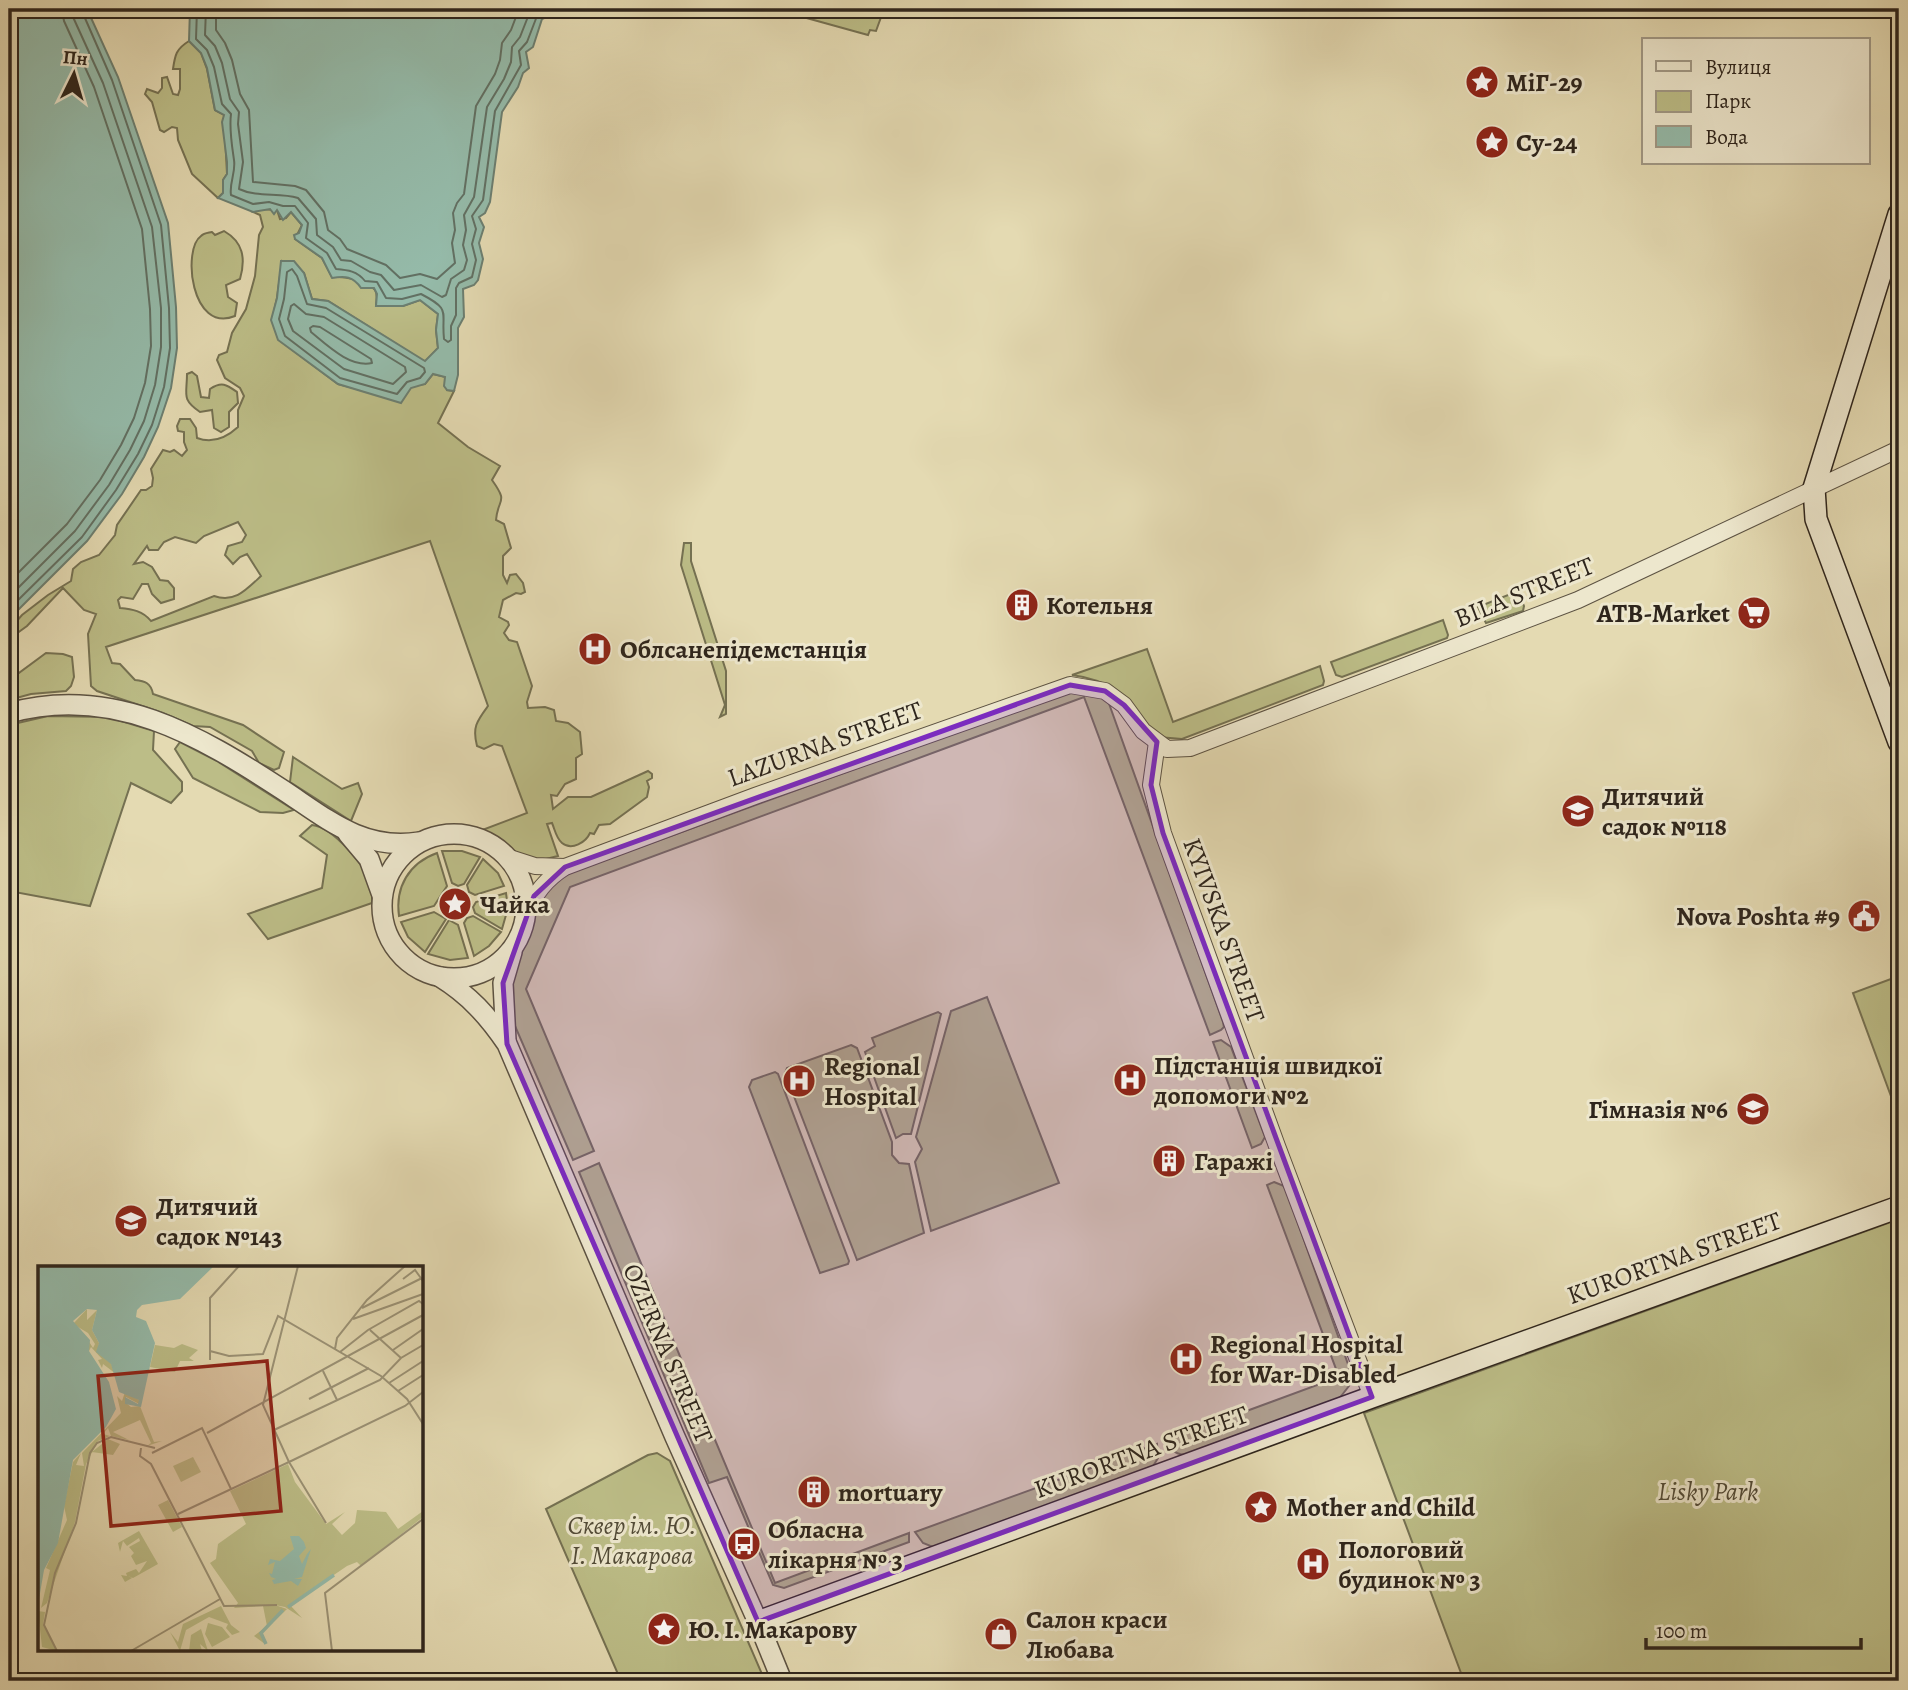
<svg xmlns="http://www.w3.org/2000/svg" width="1908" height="1690" font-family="Alegreya,serif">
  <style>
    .green { fill: #bcbd87; stroke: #757152; stroke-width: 2; fill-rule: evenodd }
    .water { fill: #95bbaa; stroke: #6c7f71; stroke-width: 2 }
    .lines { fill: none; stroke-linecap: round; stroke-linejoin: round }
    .shore { stroke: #627063; stroke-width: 2 }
    .minor-casing { stroke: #5c5242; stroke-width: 18 }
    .tertiary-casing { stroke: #5c5242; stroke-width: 22 }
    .secondary-casing { stroke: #2e251c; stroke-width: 24 }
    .minor { stroke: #ede7cd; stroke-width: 16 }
    .tertiary { stroke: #ede7cd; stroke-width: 19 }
    .secondary { stroke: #ede7cd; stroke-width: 21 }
    .marked { fill: #7b2cbf; fill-opacity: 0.2; stroke: #7b2cbf; stroke-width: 5; stroke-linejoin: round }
    .labels { text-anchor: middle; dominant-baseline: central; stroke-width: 6; stroke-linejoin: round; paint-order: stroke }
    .poi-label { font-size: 26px; font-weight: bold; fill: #2e251c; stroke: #ede7cd; text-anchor: start }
    .street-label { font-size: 26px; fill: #2e251c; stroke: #ede7cd }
    .park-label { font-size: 26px; font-style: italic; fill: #524b37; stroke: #ede7cd }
    .inset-river { fill: none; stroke: #95bbaa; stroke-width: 3.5 }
    .inset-road { fill: none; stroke: #9b9276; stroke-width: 2 }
    .view { fill: #8f2418; fill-opacity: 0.15; stroke: #8f2418; stroke-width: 3.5 }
    .inset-edge { fill: none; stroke: #2e251c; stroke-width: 3.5 }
  </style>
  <rect width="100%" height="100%" fill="#e4dab2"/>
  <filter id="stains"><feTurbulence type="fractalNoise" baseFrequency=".00286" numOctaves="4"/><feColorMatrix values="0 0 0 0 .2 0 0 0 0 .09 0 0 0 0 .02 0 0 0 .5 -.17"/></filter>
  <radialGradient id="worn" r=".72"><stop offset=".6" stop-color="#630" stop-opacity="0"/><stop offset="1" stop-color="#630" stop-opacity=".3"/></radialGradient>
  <g class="green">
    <path d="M774,9H884L876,31L870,30L868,35Z"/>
    <path d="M189,41L201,53L207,69L215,110L224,115L227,174L223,180V193L218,198L192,174L178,140L177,128L172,127L164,132L160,130L152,102L145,94L147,89L158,93L162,88V78L167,77L173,94L178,95L180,89V69H173C175,55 176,49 189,41Z"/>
    <path d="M260,209L277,210L280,219L286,218L291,212L302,225L295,239L322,258L332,277C343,276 367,280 375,290C378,294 376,301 376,306H403L420,300L438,314L436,330L438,348L425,362L328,301L312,299L304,273L282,261L277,298L272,320L279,340L338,384L365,391L425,384L433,374L446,377L447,390L454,391L438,423L468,447L500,466L492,480C509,504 498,497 496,520L504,524L511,548L503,556V575L507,583L510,575L516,574L523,583L525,592L521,594L516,593L503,600L499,617L508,622L509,625L504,633L509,640L517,642L532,686L527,702L528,708L545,707L554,710L556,721L568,723L580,732L582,754L576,758V779L565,784L557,796L551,795L553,809L568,797H591L648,771L652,774V778L647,781L649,787L647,797L610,824L599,825L594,834L590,833C586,842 572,851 562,843C556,838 555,830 552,823L547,824L558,856C551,857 542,861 535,860C514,858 497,839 477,832L527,813L502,746L494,744L484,749L477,746C472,727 477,721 488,706L430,541L106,647L112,663L120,664L135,680C145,681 151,683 153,694L243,725L284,752L279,768L274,770L259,763L252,751L210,727L193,726L163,713L97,691L91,686L88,634L96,614L84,610L63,588L27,626L9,639V630L22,615L48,595L71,581L73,569L81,562L99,555L115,535L117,525L141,490H146L152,486L153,478L151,469L163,450L170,452L174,450L182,456L187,450L184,442V432L178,431L177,426L180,419H190L196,428L197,438C213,444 226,438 238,427V410L244,396L240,388L225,378L217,360L219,355L227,352L232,333L246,309L255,276L259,235L263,227L260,215L253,212ZM238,522L246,535L242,542L228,546L225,555L233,564L240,557L247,554L261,576C246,590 235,603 214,596L151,621C143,611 132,609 120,608L118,600L121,597L133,599L142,584H148L152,594L161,603L174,599V588L168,581L160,580L152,567L143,562L134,564L147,546L149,550H158L164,542L175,537L196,543L204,536Z"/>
    <path d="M224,231C243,242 246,258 240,279L226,285L228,297L237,303L235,316C191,334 182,249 201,236C204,233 208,233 212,232L215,235Z"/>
    <path d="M192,372L197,376L201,397L209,398L210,389C222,381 227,385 237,392L238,403L229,412V427L221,432L214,428L212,410L200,412C181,399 187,395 187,374Z"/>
    <path d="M684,543H691V561L726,671V714L720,717L725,705L681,565Z"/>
    <path d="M1518,591L1524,606L1523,611L1486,623L1478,607Z"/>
    <path d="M1443,620L1448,635L1447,638L1342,677L1336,675L1331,662Z"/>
    <path d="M1147,649L1173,722L1320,666L1324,681L1323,685L1182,739L1158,737C1129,703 1119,681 1072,675Z"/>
    <path d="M46,653L63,654L72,657L74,677L71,686L66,691L31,694L9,700V674L12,678Z"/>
    <path d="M1074,689L1107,698L1223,1022L1224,1027L1221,1030L1210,1035L1084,697L570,887L526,989L594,1151L573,1160L515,1026L510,1004L509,984L520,951L543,897L550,886L566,874Z"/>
    <path d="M48,716L108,717L154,731L153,750L182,782V791L171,803L131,783L90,906L9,891V725Z"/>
    <path d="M180,742L217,761L294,810L283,813L260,812L193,778L175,749Z"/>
    <path d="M293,757L342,789L358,783L362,794L351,821L290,782Z"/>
    <path d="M312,825C333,827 367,867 372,887C373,891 372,898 372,903L268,939L248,914L322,888L327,855L300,836Z"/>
    <path d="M442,851H462L480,857L464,884L458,886L452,883Z"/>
    <path d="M437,853L447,886L434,906L399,916C395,887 409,863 437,853Z"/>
    <path d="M483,859L498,873L504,886L475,895L469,892L467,885Z"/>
    <path d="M506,893L508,908L502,929L475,913L473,907L476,902Z"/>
    <path d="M434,912L446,919L425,952L408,937L401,922Z"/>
    <path d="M473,916L501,932L489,946L474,956L464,923L467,918Z"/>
    <path d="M449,920L458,925L468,958L450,960L428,954Z"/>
    <path d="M1899,976V1118L1853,993Z"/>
    <path d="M987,997L1059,1183L931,1231L915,1162L922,1149L916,1137L951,1011Z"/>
    <path d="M938,1012L941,1014L911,1134H903L896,1138L865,1052L875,1046L872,1038Z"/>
    <path d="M1221,1040L1231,1047L1265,1137L1261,1144L1252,1148L1213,1042Z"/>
    <path d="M851,1045L857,1048L892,1142V1155L899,1163L909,1164L924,1233L857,1260L785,1073L787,1068Z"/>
    <path d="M775,1072L778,1074L849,1261L848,1264L820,1273L749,1087L752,1080Z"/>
    <path d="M599,1163L775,1583L909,1533V1542L784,1588L773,1585L727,1477L709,1483L579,1172Z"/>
    <path d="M1274,1182L1284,1186L1287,1192L1349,1367V1386L1338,1400L1188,1455C1175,1455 1172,1450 1165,1441L1339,1377L1267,1185Z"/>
    <path d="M1899,1219V1681H1464L1364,1413Z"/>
    <path d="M1157,1444L1158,1458L1152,1468L933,1547L923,1543L915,1532Z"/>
    <path d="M657,1453L670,1461L765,1681H621L546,1509L648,1455Z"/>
  </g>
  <g class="water">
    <path d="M9,9H87L118,77L168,223L176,307L177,348L171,388L158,427L144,457L122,494L87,541L9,619Z"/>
    <path d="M190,9H557L555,13L542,19L533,47L526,52L529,68L523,73L518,87L502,112L490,202L485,213L479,217L484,227L479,243L483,259L478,280L474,285L463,289L464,317L458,328V375L454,391L447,390L444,386L445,377L433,374L425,384L411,388L401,403L338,384L278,340L271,320L277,298L281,261H294L304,273L312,299L328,301L425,361L438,348L436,330L438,314L420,300L403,306H376L377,294L374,288H361C353,276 345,276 332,278L322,258L295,239L294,235L299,233L302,225L291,212L283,220L277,210L274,214L270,209L253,212L218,198L223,193V180L227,174V162L222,122L224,115L215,110L207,68L201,53L189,41Z"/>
  </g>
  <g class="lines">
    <g class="shore">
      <path d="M197,9L196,39L207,50L214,67L222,104L231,114C229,129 232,146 234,160C236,173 229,183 231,195L253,204L269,202L283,206H295L308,223L306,238L327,253L336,269C348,270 357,271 365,281L377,282L386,298L402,299L421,294C452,310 441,311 444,339L448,342L451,340V326L456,315V288L459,283L472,277L476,260L472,244L476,229L472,216L483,200L495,111L521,65L519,51L527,42L537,16L548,9"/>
      <path d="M206,9L205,35L215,46L222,63L230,99L239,112L238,124L243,162L239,189C258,198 279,192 298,198L316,219L317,235L333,247L341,260L351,261L370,272L381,275L394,290L421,285L442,297L446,295L451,279L464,270L467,260L463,245L466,230L464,215L474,197L487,107L504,79L511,62L512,47L520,37L531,9"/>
      <path d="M216,9V30L225,43L232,60L240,94L249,110L253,182L295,186L306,190L324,212L328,230L340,239L347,249L386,265L400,278L420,274L437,279L455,263L452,243L455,230L453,213L457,203L464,194L476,106L495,74L500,60L502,43L511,30L519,9"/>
      <path d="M292,269L297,276L307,304L326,308L424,368L425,372L420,378L407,382L397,394L340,378L285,336L279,319L284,299L287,272Z"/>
      <path d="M294,304L306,314L324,317L405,367L406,372L393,384L344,369L293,331L288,319L291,306Z"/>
      <path d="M313,326L320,327L371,359L372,363C350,368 327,345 311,332L310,328Z"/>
      <path d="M9,582L67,524L100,480L121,445L134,418L145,383L151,346L150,309L142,229L94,87L64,21L62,9"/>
      <path d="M9,597L75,531L109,485L130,450L144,421L155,385L161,347V308L152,227L103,83L73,17L72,9"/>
      <path d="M9,609L82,537L116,490L138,454L152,425L164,387L170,348L169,308L161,225L112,80L81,9"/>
    </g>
    <defs>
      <g id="minor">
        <path d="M1157,742L1151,785L1163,833L1277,1146L1372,1397"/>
        <path d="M507,857L535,866L565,867"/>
        <path d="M526,914C535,893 546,879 565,867L755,796L1070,685L1105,691L1124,705L1143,731L1167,749L1190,748L1578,600L1899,449"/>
      </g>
      <g id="tertiary">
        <path d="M9,713C112,684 199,735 283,790C327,819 363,851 419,842"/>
        <circle cx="454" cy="906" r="72"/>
        <path d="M348,834L369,859L382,895"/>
        <path d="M440,977C469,995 488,1016 507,1044L675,1437L758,1622L782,1681"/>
        <path d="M506,1040L503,983L512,952"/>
      </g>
      <g id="secondary">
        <path d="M1899,214L1814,488L1816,519L1899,742"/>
        <path d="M758,1622L1372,1397L1899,1207"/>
      </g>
    </defs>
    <use href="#minor" class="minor-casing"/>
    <use href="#tertiary" class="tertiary-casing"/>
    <use href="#secondary" class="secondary-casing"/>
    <use href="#minor" class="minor"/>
    <use href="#tertiary" class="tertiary"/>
    <use href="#secondary" class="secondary"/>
  </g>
  <path class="marked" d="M1070,685L1105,691L1124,705L1157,742L1151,785L1163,833L1372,1397L758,1622L507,1044L503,983L534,896L565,867Z"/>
  <defs>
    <symbol id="sight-disc" viewBox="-11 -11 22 22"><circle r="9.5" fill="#8f2418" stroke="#ede7cd"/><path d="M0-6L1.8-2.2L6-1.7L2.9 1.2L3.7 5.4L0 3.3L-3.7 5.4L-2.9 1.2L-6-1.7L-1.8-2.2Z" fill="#fff"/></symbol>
    <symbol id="building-disc" viewBox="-11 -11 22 22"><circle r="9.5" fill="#8f2418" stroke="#ede7cd"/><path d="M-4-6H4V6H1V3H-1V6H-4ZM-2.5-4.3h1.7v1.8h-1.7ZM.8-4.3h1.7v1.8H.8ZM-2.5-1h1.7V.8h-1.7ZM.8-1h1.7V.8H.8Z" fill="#fff"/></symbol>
    <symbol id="supermarket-disc" viewBox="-11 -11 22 22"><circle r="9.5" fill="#8f2418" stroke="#ede7cd"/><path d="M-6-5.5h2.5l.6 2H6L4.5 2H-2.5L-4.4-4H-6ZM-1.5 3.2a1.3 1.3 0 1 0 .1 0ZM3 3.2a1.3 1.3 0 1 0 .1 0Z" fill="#fff"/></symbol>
    <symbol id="hospital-disc" viewBox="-11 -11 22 22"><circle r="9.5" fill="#8f2418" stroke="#ede7cd"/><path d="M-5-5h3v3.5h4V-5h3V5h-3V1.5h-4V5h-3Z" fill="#fff"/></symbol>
    <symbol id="school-disc" viewBox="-11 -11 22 22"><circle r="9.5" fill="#8f2418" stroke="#ede7cd"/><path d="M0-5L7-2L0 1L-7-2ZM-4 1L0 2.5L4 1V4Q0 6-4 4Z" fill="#fff"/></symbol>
    <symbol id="civic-disc" viewBox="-11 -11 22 22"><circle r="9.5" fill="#8f2418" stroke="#ede7cd"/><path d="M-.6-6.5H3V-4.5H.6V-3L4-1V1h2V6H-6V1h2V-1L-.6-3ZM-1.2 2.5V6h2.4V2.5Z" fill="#fff"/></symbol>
    <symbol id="bus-disc" viewBox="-11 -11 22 22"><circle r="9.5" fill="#8f2418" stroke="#ede7cd"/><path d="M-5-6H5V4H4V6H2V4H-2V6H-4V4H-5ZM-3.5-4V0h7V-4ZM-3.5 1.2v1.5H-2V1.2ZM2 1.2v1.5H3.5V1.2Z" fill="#fff"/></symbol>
    <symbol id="shop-disc" viewBox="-11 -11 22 22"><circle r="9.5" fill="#8f2418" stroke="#ede7cd"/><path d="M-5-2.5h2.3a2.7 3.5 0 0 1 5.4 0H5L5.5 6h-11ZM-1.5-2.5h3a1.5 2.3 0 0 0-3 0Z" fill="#fff"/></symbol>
  </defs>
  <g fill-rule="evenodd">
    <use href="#sight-disc" x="1463" y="63" width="38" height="38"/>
    <use href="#sight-disc" x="1473" y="123" width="38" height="38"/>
    <use href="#building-disc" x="1003" y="586" width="38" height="38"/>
    <use href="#supermarket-disc" x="1735" y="594" width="38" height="38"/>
    <use href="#hospital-disc" x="576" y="630" width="38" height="38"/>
    <use href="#school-disc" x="1559" y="792" width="38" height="38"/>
    <use href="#sight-disc" x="436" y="885" width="38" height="38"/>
    <use href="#civic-disc" x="1845" y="897" width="38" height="38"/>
    <use href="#hospital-disc" x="1111" y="1061" width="38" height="38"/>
    <use href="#hospital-disc" x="780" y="1062" width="38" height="38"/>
    <use href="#school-disc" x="1734" y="1090" width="38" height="38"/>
    <use href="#building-disc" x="1150" y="1142" width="38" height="38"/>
    <use href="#school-disc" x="112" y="1202" width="38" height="38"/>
    <use href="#hospital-disc" x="1167" y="1340" width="38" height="38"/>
    <use href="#building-disc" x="795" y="1473" width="38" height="38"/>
    <use href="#sight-disc" x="1242" y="1488" width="38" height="38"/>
    <use href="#bus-disc" x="725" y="1525" width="38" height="38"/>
    <use href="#hospital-disc" x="1294" y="1545" width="38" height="38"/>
    <use href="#sight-disc" x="645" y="1610" width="38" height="38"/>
    <use href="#shop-disc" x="982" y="1615" width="38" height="38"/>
  </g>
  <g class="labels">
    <g class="poi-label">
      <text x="1506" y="82">МіГ-29</text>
      <text x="1516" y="142">Су-24</text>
      <text x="1046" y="605">Котельня</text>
      <text x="1730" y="613" text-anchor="end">ATB-Market</text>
      <text x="620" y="649">Облсанепідемстанція</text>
      <text x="1602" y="796">Дитячий<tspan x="1602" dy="30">садок №118</tspan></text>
      <text x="480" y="904">Чайка</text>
      <text x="1840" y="916" text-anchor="end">Nova Poshta #9</text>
      <text x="1154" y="1065">Підстанція швидкої<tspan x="1154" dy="30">допомоги №2</tspan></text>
      <text x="824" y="1066">Regional<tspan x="824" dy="30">Hospital</tspan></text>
      <text x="1728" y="1109" text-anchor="end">Гімназія №6</text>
      <text x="1194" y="1161">Гаражі</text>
      <text x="156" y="1206">Дитячий<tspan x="156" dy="30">садок №143</tspan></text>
      <text x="1210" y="1344">Regional Hospital<tspan x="1210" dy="30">for War-Disabled</tspan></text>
      <text x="838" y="1492">mortuary</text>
      <text x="1286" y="1507">Mother and Child</text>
      <text x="768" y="1529">Обласна<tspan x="768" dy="30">лікарня № 3</tspan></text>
      <text x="1338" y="1549">Пологовий<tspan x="1338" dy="30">будинок № 3</tspan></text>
      <text x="1026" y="1619">Салон краси<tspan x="1026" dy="30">Любава</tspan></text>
      <text x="688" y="1629">Ю. І. Макарову</text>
    </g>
    <g class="street-label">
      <text transform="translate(1524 592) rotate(-22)">BILA STREET</text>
      <text transform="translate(825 744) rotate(-20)">LAZURNA STREET</text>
      <text transform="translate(1224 930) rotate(70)">KYIVSKA STREET</text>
      <text transform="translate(1674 1258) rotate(-20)">KURORTNA STREET</text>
      <text transform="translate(668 1353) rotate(67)">OZERNA STREET</text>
      <text transform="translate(1141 1452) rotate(-20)">KURORTNA STREET</text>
    </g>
    <g class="park-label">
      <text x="1708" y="1491">Lisky Park</text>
      <text x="632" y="1525">Сквер ім. Ю.<tspan x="632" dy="30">І. Макарова</tspan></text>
    </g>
  </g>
  <g transform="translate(38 1266)">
    <rect width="385" height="385" fill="#e4dab2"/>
    <path d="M49,43V54L59,44L54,64L61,77L60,85L73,97L78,108L65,98L64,102L60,94L64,93L53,81L51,85L50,74L55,82L57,78L50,67L35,58ZM144,78L160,84L151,92L156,95H142L137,106L112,101L117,79L136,82ZM87,126L101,134V138L88,131L87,136L93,141L102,140L116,176L124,175L109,180L113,177L102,154L75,166L91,174L73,170L70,162L65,168L72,170L60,175L48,198L37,256L9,337L3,342L12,304L8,302L29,254L26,240L35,196L43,187L38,199L46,200L44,187L83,147L79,130L84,135ZM70,173L82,178L75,189L54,186ZM155,191L163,206L143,216L135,200ZM250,198L257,216L288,258L307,246L294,258L304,269L317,257L319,244L348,246L360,263L385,245V251L323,300L319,296L309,300L252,339L264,352L247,341L237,339L249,343L224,367L227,378L216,370L229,360L225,340L196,342L200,337L172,297L178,293L180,278L208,258L192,225ZM130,234L144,261L135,266L120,239ZM101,265L120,298L95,312L90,310L94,312L87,316L83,309L89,310L88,307L98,303L101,307L109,295L98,299L93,290L96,287L91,281L102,275L101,272L89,280L85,275L82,286L80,277ZM183,340L193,359L202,366L194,369L188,362L190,358L171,351L148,364L142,385L132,366L140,376L145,358ZM0,345L7,346L5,359L19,385L4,381ZM170,357L184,361L192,371L174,381L167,368ZM163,363L170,385L162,378L164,385H151L153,369Z" fill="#bcbd87"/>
    <path d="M0,0H176L142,33L104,39L99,44L98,51L108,55L117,77L103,141L87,138V131L100,138L101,134L81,126L73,98L58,86L61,77L54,64L59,44L49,43L35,55L52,74L51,85L71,116L78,143L68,161L35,194L20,277L6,304L0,339ZM252,270H261L266,276L268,282L261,290L264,298L269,288L273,283L264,311L256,313H264L260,320L253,315L236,318L234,314L238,313L233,311L231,307L234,308L237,296L230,299L232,293L242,295L256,283Z" fill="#95bbaa"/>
    <path class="inset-river" d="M250,341L296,309M228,378L223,367L245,344"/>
    <path class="inset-road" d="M365,13L377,4L385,15M324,42L384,12M315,53L385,28M332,64L363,92M297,83L299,72L329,34L367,0M355,84L385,63M172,85L191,90L225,88L240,50L343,110L369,133L385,158M302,86L330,64L381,35L385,38M172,94V32L201,0M285,105L299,134M351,117L385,95M360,125L385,109M271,133L331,102M236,164L342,114L363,92L385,79M169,167L385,49M103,182L102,190L113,198L186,340L239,339M114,187L164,162L193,223M140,248L251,196L225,139L260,0M288,257L251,196L367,140L385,126M19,385L6,359L17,307L38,257L52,187L59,177L73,171L117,182M93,385L182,333M294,385L287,327L385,253"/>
    <path class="view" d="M229,95L243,245L73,260L60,110Z"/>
    <rect width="385" height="385" class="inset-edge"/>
  </g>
  <rect width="1908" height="1690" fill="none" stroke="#e4dab2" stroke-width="35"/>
  <rect x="10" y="10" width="1887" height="1669" fill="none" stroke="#2e251c" stroke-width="3.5"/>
  <rect x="18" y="18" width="1873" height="1655" fill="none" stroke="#2e251c" stroke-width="2"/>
  <rect x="1642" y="38" width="228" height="126" fill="#ede7cd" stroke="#a19986" stroke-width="2"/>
  <rect x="1656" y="61" width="35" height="10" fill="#ede7cd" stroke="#a19986" stroke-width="2"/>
  <text x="1705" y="74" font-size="21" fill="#2e251c">Вулиця</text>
  <rect x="1656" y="91" width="35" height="21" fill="#bcbd87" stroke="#a19986" stroke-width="2"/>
  <text x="1705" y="108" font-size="21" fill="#2e251c">Парк</text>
  <rect x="1656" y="126" width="35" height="21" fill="#95bbaa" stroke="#a19986" stroke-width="2"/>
  <text x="1705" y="144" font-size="21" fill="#2e251c">Вода</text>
  <g transform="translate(74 74) rotate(5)" stroke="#ede7cd" stroke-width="5" paint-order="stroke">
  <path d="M0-5L12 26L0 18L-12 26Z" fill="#2e251c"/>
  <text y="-10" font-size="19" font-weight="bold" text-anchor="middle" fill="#2e251c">Пн</text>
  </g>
  <path d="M1646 1638v10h215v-10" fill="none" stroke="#2e251c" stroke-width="3.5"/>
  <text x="1656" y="1638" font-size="21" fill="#2e251c" stroke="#ede7cd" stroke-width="5" paint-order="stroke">100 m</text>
  <rect width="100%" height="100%" filter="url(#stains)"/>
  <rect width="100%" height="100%" fill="url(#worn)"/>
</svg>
